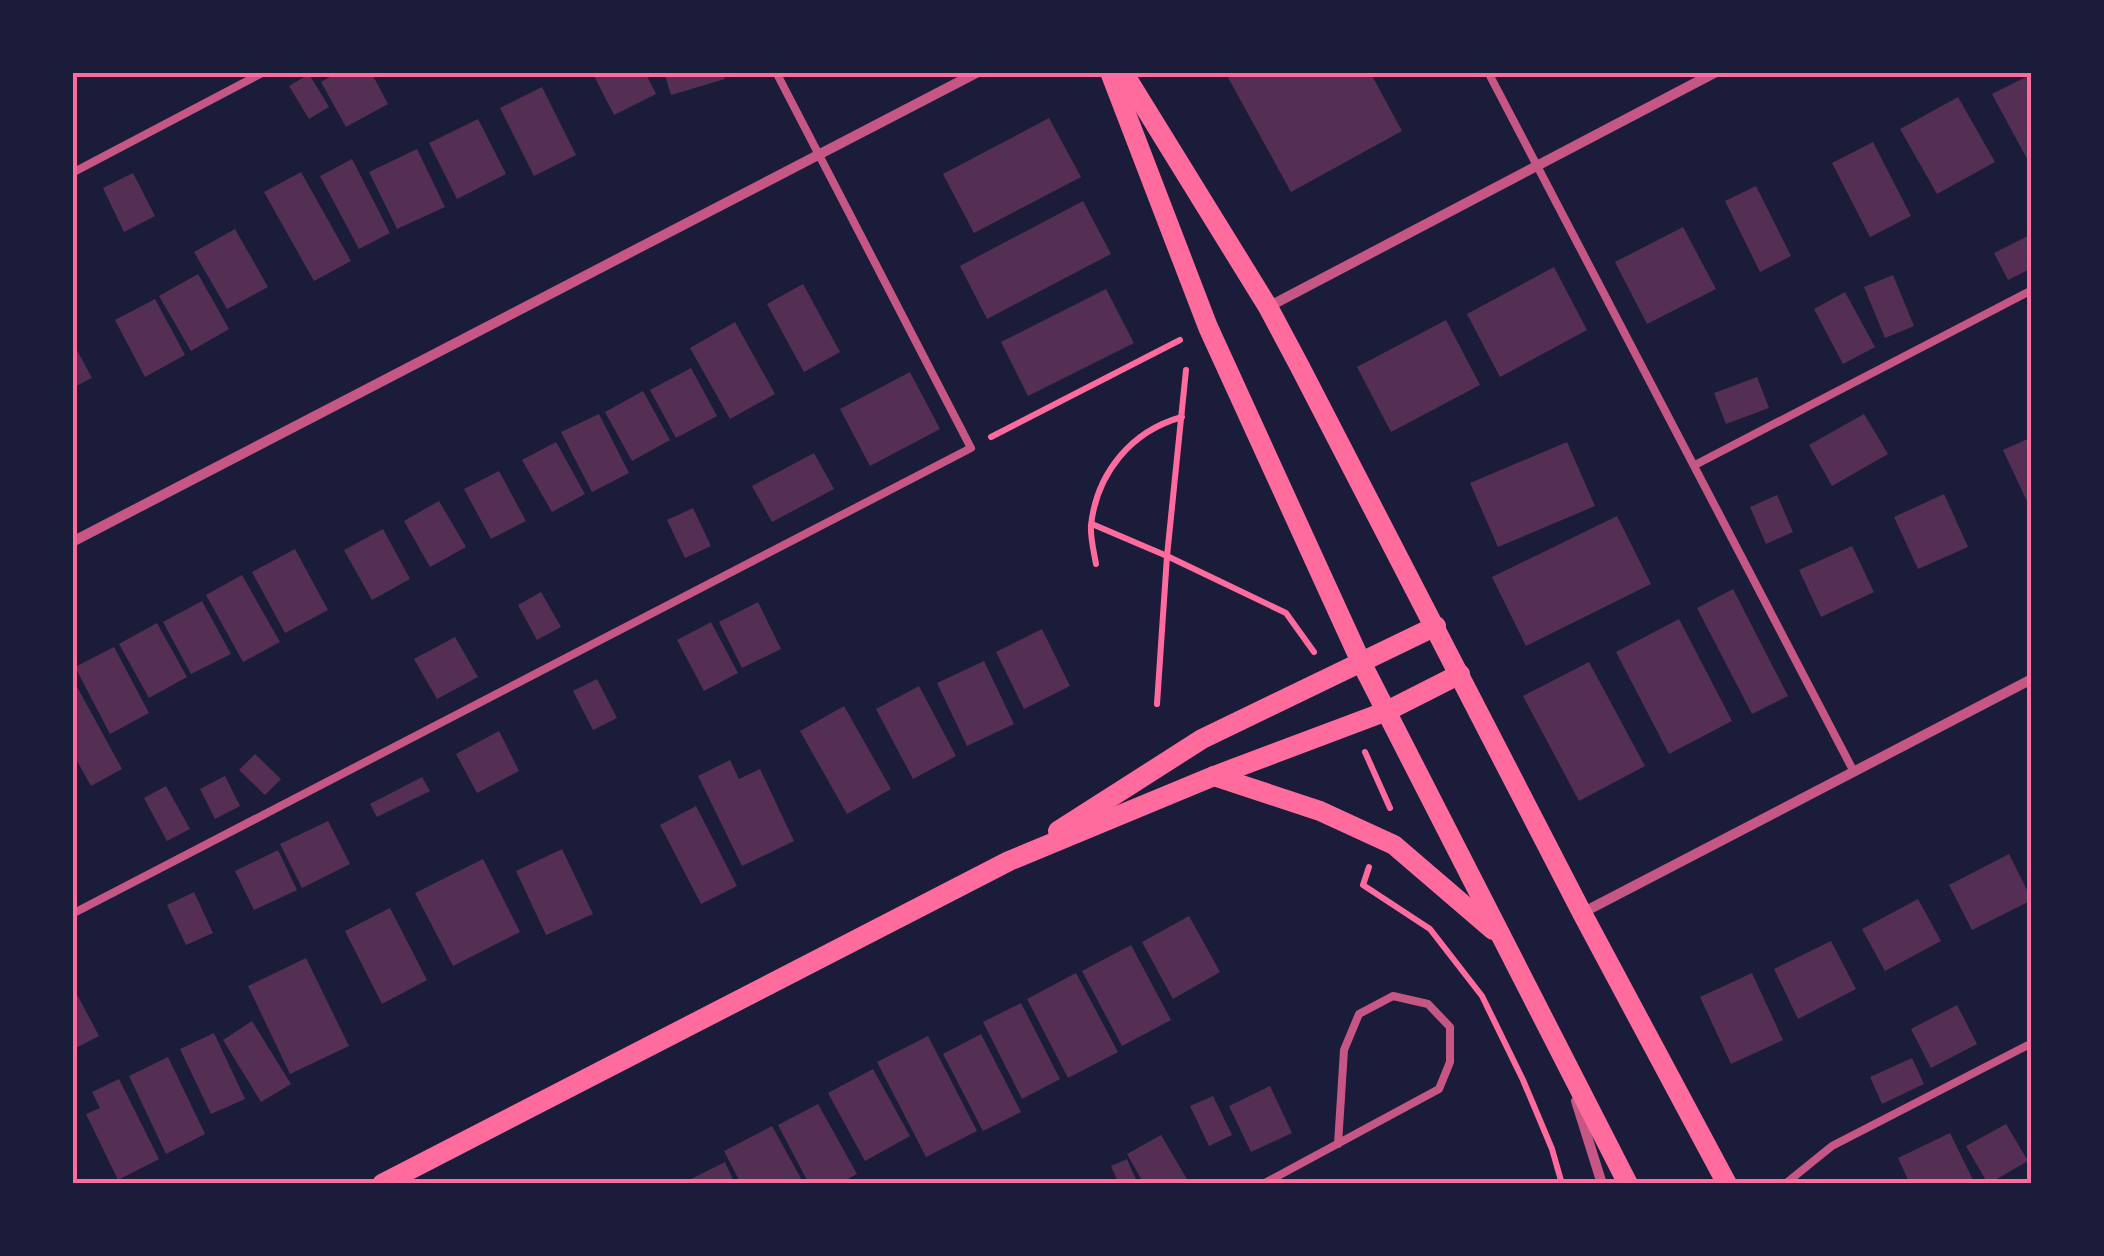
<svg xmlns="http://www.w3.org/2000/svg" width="2104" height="1256" font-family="'Source Serif 4',serif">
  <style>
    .building { fill: #542f53 }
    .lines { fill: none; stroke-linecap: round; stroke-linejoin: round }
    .path { stroke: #ff6b9d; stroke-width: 6 }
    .service { stroke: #c65784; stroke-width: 8 }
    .minor { stroke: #c65784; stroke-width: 10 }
    .secondary { stroke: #ff6b9d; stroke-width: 20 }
    .neatline { fill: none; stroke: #ff6b9d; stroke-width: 4 }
  </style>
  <rect width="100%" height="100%" fill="#1b1b3a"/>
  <g class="building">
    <path d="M338,72H371L388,104L346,127L321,82Z"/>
    <path d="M592,72H645L656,94L614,115Z"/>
    <path d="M664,72H723L725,79L671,95Z"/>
    <path d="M1225,72H1370L1402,131L1291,192Z"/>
    <path d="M309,74L329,107L309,119L289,86Z"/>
    <path d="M2032,74V168L1992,94Z"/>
    <path d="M542,87L576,155L534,176L500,108Z"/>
    <path d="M1958,97L1995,162L1937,194L1900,129Z"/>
    <path d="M1049,118L1081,177L974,233L943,174Z"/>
    <path d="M478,119L506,174L457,199L429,143Z"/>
    <path d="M1873,142L1911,216L1870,237L1832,163Z"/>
    <path d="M417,149L445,207L397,229L369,172Z"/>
    <path d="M352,159L390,233L359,249L320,176Z"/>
    <path d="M301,172L351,261L314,281L264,192Z"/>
    <path d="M133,173L155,216L124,232L103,188Z"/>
    <path d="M1756,186L1791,256L1760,272L1725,201Z"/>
    <path d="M1083,201L1111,254L987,319L960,266Z"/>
    <path d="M1683,227L1716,289L1647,324L1615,262Z"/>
    <path d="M235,229L268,287L227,309L194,252Z"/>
    <path d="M2032,234V268L2008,280L1994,253Z"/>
    <path d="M1554,267L1587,330L1500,377L1467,314Z"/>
    <path d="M198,274L229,329L191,351L159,296Z"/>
    <path d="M1893,275L1914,326L1885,338L1864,287Z"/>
    <path d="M803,284L840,352L804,372L767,304Z"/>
    <path d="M1106,289L1134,343L1028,396L1001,342Z"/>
    <path d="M1845,292L1875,347L1843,364L1814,309Z"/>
    <path d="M155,299L185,355L145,377L115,320Z"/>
    <path d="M1446,320L1480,385L1391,432L1357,367Z"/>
    <path d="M735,322L775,394L730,419L690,348Z"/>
    <path d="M72,341L92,378L72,388Z"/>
    <path d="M691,368L717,416L676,438L650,390Z"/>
    <path d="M910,372L940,429L870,466L840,409Z"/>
    <path d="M1757,377L1769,408L1726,424L1714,393Z"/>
    <path d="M643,391L670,440L632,461L605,412Z"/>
    <path d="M599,414L629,473L592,492L561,432Z"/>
    <path d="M1864,414L1888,454L1832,486L1809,445Z"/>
    <path d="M2032,437V512L2003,450Z"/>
    <path d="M556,442L585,494L552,512L522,460Z"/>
    <path d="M1567,442L1595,506L1498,547L1470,483Z"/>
    <path d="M814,453L834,489L772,522L752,486Z"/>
    <path d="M499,471L526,521L491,539L464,489Z"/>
    <path d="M1944,494L1968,547L1918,569L1894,517Z"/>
    <path d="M1777,495L1793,532L1766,544L1750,507Z"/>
    <path d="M439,501L466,547L430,567L404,521Z"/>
    <path d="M693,508L711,546L685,558L667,520Z"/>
    <path d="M1617,516L1651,584L1526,646L1492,577Z"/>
    <path d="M383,529L410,579L372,600L344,550Z"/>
    <path d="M1852,546L1874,592L1821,617L1799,570Z"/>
    <path d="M295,549L328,610L285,633L252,572Z"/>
    <path d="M242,575L280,642L243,662L206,595Z"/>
    <path d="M1733,589L1788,696L1752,714L1697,608Z"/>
    <path d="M541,592L561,627L537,640L518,605Z"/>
    <path d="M202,601L231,654L191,674L163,622Z"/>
    <path d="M758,602L781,649L742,668L719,622Z"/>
    <path d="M1679,619L1732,721L1669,754L1616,652Z"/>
    <path d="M711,622L738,673L704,691L677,640Z"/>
    <path d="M157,623L187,677L149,698L119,644Z"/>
    <path d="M1042,629L1070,686L1024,709L996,652Z"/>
    <path d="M455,637L478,677L437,699L414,659Z"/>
    <path d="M114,647L149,713L110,734L75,667Z"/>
    <path d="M984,661L1014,724L967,746L937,683Z"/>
    <path d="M1589,662L1645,766L1579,801L1523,696Z"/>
    <path d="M597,679L617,718L593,730L573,691Z"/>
    <path d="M75,683L122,769L91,786L72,752V684Z"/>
    <path d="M919,686L956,756L913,779L876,709Z"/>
    <path d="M844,706L891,789L847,814L800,731Z"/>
    <path d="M499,731L519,771L477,793L456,754Z"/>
    <path d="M255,754L281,779L265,795L239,770Z"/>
    <path d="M730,760L739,779L760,769L794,841L742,866L698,776Z"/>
    <path d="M225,776L240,806L215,819L200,789Z"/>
    <path d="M422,777L430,791L377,817L370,804Z"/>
    <path d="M166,786L190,829L167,841L144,798Z"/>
    <path d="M696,806L737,886L701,904L660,825Z"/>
    <path d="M328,821L350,864L302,888L280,844Z"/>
    <path d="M562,849L593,914L546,935L516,871Z"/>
    <path d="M278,850L297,890L254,910L235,871Z"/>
    <path d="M2009,854L2032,900L1972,930L1949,885Z"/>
    <path d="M483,859L520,932L453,966L415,893Z"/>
    <path d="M194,892L213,933L186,945L167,905Z"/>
    <path d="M1918,899L1941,941L1885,971L1862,929Z"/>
    <path d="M390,908L427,980L382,1004L345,931Z"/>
    <path d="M1189,916L1220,972L1173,999L1142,942Z"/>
    <path d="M1831,941L1856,989L1798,1019L1774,969Z"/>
    <path d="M1131,945L1171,1020L1122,1046L1082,971Z"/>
    <path d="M306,958L349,1046L290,1074L248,986Z"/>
    <path d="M1076,973L1118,1052L1068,1078L1027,999Z"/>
    <path d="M1752,973L1783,1040L1731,1064L1700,997Z"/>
    <path d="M72,985L99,1036L72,1050Z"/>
    <path d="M1021,1003L1060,1079L1022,1099L983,1022Z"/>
    <path d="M1957,1005L1977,1044L1931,1068L1911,1029Z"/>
    <path d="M252,1021L291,1084L261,1102L223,1040Z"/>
    <path d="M214,1033L245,1099L211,1114L180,1049Z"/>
    <path d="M981,1034L1021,1112L983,1131L943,1054Z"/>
    <path d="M928,1036L977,1131L926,1157L877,1062Z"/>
    <path d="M168,1057L205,1134L166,1154L129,1076Z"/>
    <path d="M1912,1058L1924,1084L1882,1104L1870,1077Z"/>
    <path d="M873,1069L910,1136L865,1161L828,1093Z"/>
    <path d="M119,1079L159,1159L118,1180L86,1114L100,1108L92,1092Z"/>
    <path d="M1270,1086L1292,1133L1251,1152L1229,1106Z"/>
    <path d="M1213,1096L1232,1135L1209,1146L1190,1106Z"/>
    <path d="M818,1104L857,1174L839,1184H809L778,1125Z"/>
    <path d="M2006,1124L2028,1161L1988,1184L1966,1146Z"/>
    <path d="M772,1126L804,1184H741L724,1151Z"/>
    <path d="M1950,1133L1975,1184H1910L1898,1158Z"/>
    <path d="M1161,1135L1188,1181L1184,1184H1144L1127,1154Z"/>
    <path d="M1127,1159L1138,1184H1119L1111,1166Z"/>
    <path d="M725,1162L735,1184H681Z"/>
  </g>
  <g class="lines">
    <g class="path">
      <path d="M991,437L1180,340"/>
      <path d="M1092,524L1167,556L1286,613L1314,652"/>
      <path d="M1096,564C1094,552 1090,537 1091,525C1097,473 1131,431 1182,417"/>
      <path d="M1157,704L1167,556L1186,370"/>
      <path d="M1365,752L1390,808"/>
      <path d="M1369,867L1363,885L1430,929L1482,996L1523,1080L1552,1149L1562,1184"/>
    </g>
    <g class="service">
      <path d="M1488,72L1854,772"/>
      <path d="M72,173L264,72"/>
      <path d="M1695,465L2032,290"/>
      <path d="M72,914L971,448L776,72"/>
      <path d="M1263,1184L1439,1089L1450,1062V1027L1428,1004L1393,996L1359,1014L1344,1050L1338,1144"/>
      <path d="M1785,1184L1832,1146L2032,1043"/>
    </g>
    <g class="minor">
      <path d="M1268,307L1716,72"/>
      <path d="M72,542L978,72"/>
      <path d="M1582,913L2032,679"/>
      <path d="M1576,1101L1602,1184"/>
    </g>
    <g class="secondary">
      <path d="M1110,72L1208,327L1361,662L1628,1184"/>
      <path d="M1123,72L1268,307L1300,367L1582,913L1727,1184"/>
      <path d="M1214,776L1320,811L1394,845L1493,930"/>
      <path d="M1058,831L1202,739L1436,626"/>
      <path d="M382,1184L1009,861L1214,776L1387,711L1460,674"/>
    </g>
  </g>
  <rect width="2104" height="1256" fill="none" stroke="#1b1b3a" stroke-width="150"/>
  <rect x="75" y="75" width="1954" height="1106" class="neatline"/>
</svg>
